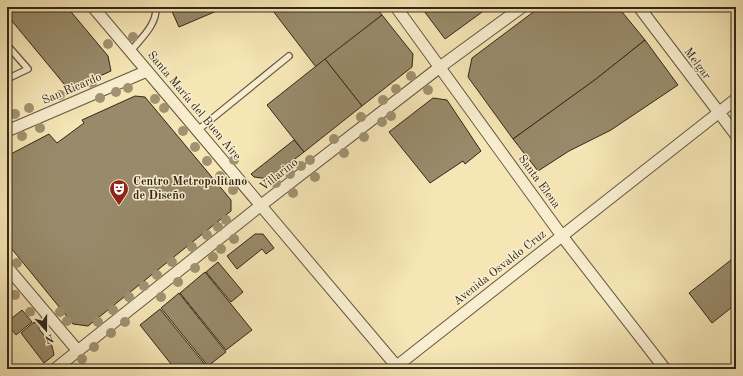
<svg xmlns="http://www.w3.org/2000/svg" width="743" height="376" font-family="'Old Standard TT',serif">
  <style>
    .building { fill: #988a6a; stroke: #332618 }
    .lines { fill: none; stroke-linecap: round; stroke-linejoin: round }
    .lane-casing { stroke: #645640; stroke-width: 8 }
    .street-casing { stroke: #645640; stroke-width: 13 }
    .lane { stroke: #f9efd0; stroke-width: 5.5 }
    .street { stroke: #f9efd0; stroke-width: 11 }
    .tree { fill: #a19271 }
    .labels { text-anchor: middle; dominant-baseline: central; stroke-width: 3; stroke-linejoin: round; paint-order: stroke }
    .street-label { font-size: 12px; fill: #332618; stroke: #f9efd0 }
    .poi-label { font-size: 12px; font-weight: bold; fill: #332618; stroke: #f9efd0; text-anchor: start }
  </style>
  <rect width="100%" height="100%" fill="#f6e6b6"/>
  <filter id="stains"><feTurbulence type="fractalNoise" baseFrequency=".005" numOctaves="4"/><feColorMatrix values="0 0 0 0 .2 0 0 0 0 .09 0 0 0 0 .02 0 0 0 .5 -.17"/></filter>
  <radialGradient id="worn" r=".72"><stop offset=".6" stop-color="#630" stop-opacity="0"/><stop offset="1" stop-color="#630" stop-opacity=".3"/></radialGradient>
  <g class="building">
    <path d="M7,7H67L108,56L111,71L69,90L7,15Z"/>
    <path d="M170,7H226L179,27Z"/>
    <path d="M270,7H376L382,15L316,67Z"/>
    <path d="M421,7H489L445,39Z"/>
    <path d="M540,7H618L645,40L596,79L513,139L468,77L472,58Z"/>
    <path d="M382,15L413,54L412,67L362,106L325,59Z"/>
    <path d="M645,40L678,85L611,130L569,151L538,171L513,139L596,79Z"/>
    <path d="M325,59L362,106L304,152L267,105Z"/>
    <path d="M135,96L145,97L231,200V211L88,326L73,324L7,243V156L49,134L57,143L84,123L82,120Z"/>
    <path d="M433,98L447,100L481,151L465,164L463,161L430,183L389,132Z"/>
    <path d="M294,140L304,152L269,179L254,177L251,174Z"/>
    <path d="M255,234H263L274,248L266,254L262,249L237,269L227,256Z"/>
    <path d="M736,256V304L712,323L689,293Z"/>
    <path d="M218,262L243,292L231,302L206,272Z"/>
    <path d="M205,272L252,330L226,350L180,293Z"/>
    <path d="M179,293L226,352L208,366L161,308Z"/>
    <path d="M160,309L207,367L204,369H175L140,325Z"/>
    <path d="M22,310L32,322L16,335L7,324V322Z"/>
    <path d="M34,322L52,346L54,355L44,363L21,333Z"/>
  </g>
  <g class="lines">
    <defs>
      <g id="lane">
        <path d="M7,45L28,69L7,79"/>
        <path d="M131,51C141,38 157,25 156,7"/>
        <path d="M198,130L289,56"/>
      </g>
      <g id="street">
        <path d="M93,7L399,369"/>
        <path d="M396,7L562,236L665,369"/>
        <path d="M639,7L736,135"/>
        <path d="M7,131L147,71"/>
        <path d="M7,267L78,351"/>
        <path d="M55,369L260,206L440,67L522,7"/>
        <path d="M393,369L736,99"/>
      </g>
    </defs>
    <use href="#lane" class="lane-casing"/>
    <use href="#street" class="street-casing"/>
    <use href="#lane" class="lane"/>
    <use href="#street" class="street"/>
  </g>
  <g class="tree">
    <circle cx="133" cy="37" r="5"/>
    <circle cx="108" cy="44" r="5"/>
    <circle cx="411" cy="76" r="5"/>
    <circle cx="92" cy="83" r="5"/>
    <circle cx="128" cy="88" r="5"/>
    <circle cx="396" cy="89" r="5"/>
    <circle cx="428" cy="90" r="5"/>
    <circle cx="116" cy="92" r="5"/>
    <circle cx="60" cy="95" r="5"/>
    <circle cx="100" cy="98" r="5"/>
    <circle cx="155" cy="99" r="5"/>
    <circle cx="383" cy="100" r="5"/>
    <circle cx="29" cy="108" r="5"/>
    <circle cx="164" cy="108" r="5"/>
    <circle cx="15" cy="114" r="5"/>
    <circle cx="391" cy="116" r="5"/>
    <circle cx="361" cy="117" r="5"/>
    <circle cx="382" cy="122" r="5"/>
    <circle cx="40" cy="128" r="5"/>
    <circle cx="183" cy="131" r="5"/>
    <circle cx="22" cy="136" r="5"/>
    <circle cx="364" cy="137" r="5"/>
    <circle cx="334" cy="139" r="5"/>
    <circle cx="195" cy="147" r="5"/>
    <circle cx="344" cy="153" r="5"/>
    <circle cx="234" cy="160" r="5"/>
    <circle cx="310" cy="160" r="5"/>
    <circle cx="207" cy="161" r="5"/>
    <circle cx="301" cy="166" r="5"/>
    <circle cx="290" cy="174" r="5"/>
    <circle cx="220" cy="176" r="5"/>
    <circle cx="315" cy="177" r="5"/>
    <circle cx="276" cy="183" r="5"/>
    <circle cx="233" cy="190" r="5"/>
    <circle cx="293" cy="193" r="5"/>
    <circle cx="226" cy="220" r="5"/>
    <circle cx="218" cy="227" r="5"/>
    <circle cx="207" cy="235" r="5"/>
    <circle cx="234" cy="239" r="5"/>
    <circle cx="192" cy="247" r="5"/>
    <circle cx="221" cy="249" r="5"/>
    <circle cx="213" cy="257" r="5"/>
    <circle cx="172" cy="262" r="5"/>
    <circle cx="17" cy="263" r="5"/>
    <circle cx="195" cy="268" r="5"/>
    <circle cx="157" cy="275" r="5"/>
    <circle cx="178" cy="282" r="5"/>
    <circle cx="144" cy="286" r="5"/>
    <circle cx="15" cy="295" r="5"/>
    <circle cx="129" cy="297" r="5"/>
    <circle cx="161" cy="297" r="5"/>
    <circle cx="113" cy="310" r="5"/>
    <circle cx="30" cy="312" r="5"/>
    <circle cx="60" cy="312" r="5"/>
    <circle cx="67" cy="321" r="5"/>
    <circle cx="98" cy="322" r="5"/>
    <circle cx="125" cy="322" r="5"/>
    <circle cx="40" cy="323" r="5"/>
    <circle cx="111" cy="333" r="5"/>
    <circle cx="94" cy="347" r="5"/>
    <circle cx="82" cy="359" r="5"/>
  </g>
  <defs>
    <symbol id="theatre-pin" viewBox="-11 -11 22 30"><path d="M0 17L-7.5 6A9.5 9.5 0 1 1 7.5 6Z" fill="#8f2418" stroke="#f9efd0"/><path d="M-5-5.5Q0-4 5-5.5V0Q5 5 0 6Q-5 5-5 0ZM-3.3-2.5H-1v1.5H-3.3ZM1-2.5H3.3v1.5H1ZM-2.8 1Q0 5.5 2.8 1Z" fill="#fff"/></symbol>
  </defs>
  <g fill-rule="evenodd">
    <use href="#theatre-pin" x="108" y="178" width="22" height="30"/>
  </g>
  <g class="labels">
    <g class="street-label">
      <text transform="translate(697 64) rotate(53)">Melgar</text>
      <text transform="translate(72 89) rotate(-23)">San Ricardo</text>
      <text transform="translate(194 106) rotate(50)">Santa María del Buen Aire</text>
      <text transform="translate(279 175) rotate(-38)">Villarino</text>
      <text transform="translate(539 182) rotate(54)">Santa Elena</text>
      <text transform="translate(500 268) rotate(-38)">Avenida Osvaldo Cruz</text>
    </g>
    <g class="poi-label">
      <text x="133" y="182">Centro Metropolitano<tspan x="133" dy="14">de Diseño</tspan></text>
    </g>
  </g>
  <rect width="743" height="376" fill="none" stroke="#f6e6b6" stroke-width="24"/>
  <rect x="8" y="8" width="727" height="360" fill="none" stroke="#332618" stroke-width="2"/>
  <rect x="12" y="12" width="719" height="352" fill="none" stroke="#332618"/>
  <g transform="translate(46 330) rotate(159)" stroke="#f9efd0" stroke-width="3" paint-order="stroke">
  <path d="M0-3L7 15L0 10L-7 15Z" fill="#332618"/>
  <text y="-6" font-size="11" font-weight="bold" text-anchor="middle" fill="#332618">N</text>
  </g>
  <rect width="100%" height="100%" filter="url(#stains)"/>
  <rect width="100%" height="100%" fill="url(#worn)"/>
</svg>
